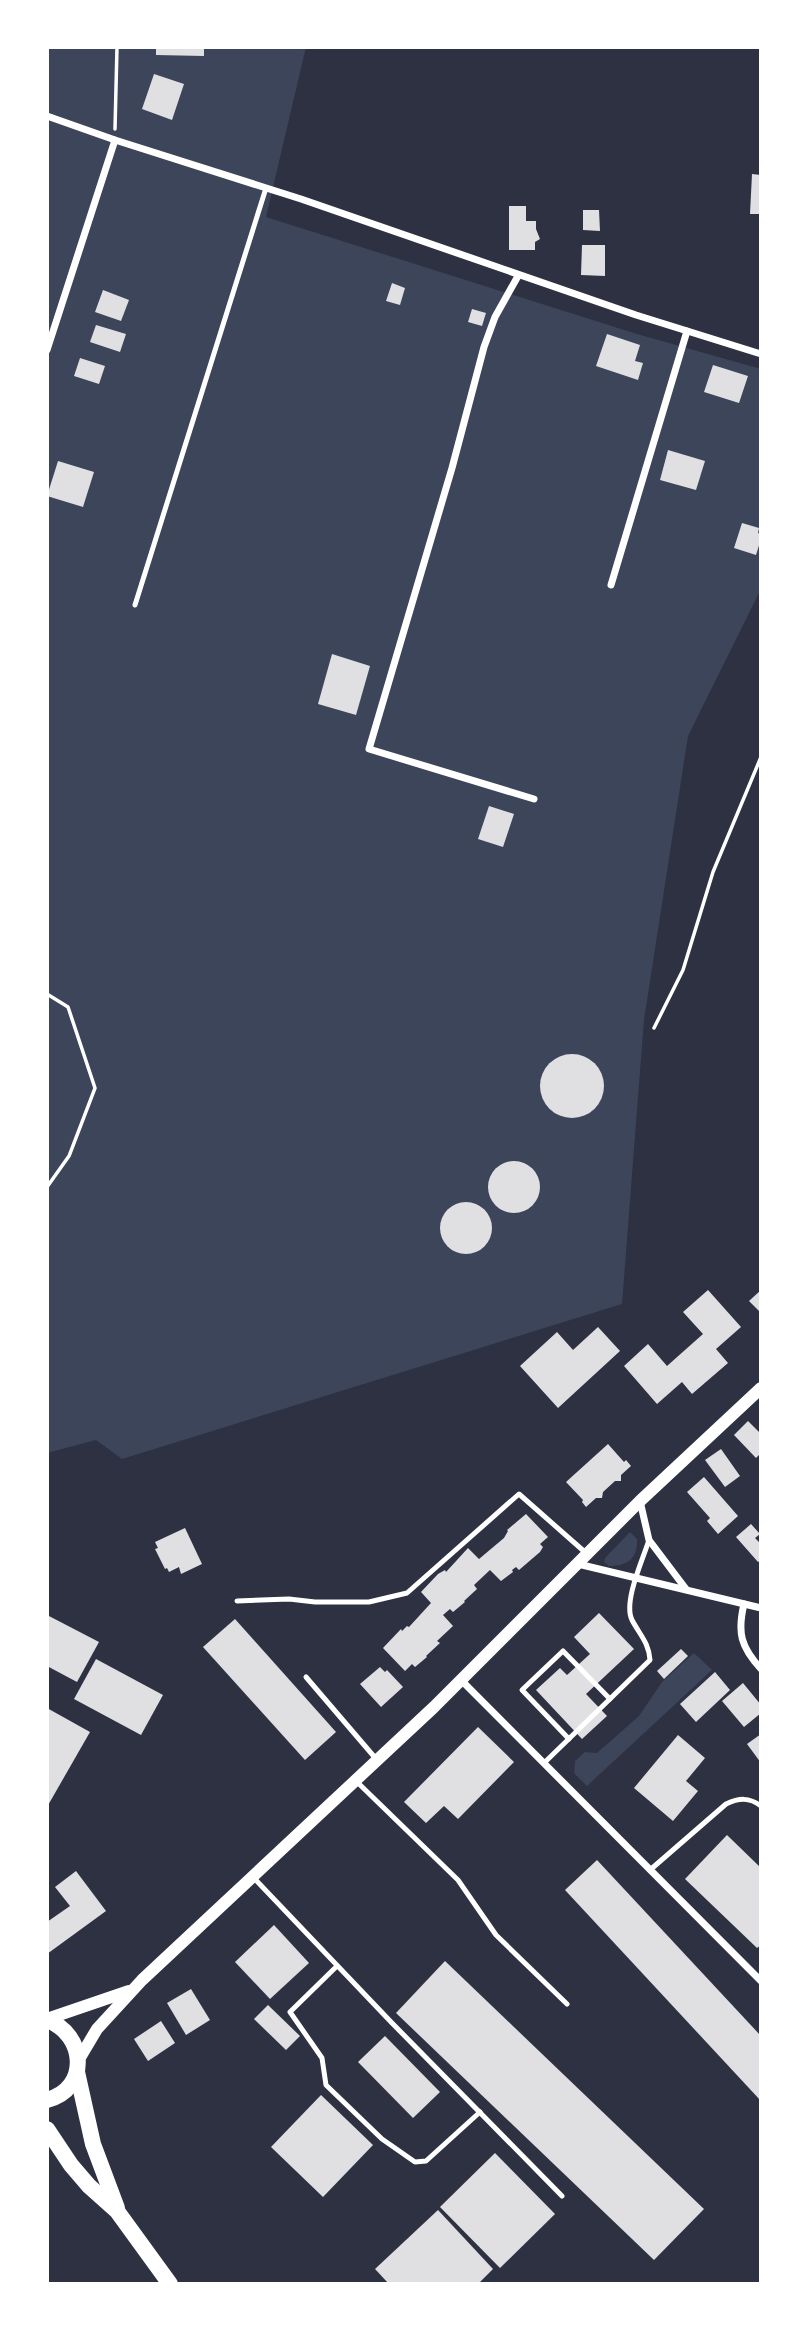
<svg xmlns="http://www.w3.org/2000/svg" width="808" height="2331" font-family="'Fira Sans Condensed',sans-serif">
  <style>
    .green { fill: #3c4559 }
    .building { fill: #e0e0e3 }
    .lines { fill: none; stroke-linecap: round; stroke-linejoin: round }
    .path { stroke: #fff; stroke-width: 3.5 }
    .service { stroke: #fff; stroke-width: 5 }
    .minor { stroke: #fff; stroke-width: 7 }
    .tertiary { stroke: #fff; stroke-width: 12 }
    .primary { stroke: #fff; stroke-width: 16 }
  </style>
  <rect width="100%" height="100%" fill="#2d3142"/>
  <g class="green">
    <path d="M47,47H306L266,217L637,334L761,369V589L688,736L644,1020L622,1304L122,1459L96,1440L47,1453Z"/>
    <path d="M630,1532L637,1539C638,1558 628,1566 609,1566L604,1562L605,1558Z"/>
    <path d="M694,1653L712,1670L587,1786L574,1773L575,1761L585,1752L597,1753L639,1716L662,1682Z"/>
  </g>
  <g class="building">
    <path d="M156,47H204V56L156,55Z"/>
    <path d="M154,74L184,84L172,120L142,109Z"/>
    <path d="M752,174L761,175V214H750Z"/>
    <path d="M509,206H526V221H536V229L540,239L535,242V250H509Z"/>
    <path d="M583,210H599L600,231L583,230Z"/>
    <path d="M582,245H605V276L581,275Z"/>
    <path d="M392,283L405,288L400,305L386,301Z"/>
    <path d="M103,290L129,300L121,321L95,312Z"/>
    <path d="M472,309L486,313L482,326L468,322Z"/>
    <path d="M96,325L126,334L120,352L90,342Z"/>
    <path d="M607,334L640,345L635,361L643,363L638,380L596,366Z"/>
    <path d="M80,358L105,366L99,384L74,376Z"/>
    <path d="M713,365L748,376L739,403L704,392Z"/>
    <path d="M668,450L705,461L696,490L660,480Z"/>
    <path d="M58,461L94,472L83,507L47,496Z"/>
    <path d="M742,523L759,528L758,533L761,534V539L756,555L734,548Z"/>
    <path d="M332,654L370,666L356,715L318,704Z"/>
    <path d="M489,806L514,814L503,847L478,839Z"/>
    <circle cx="572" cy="1086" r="32"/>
    <circle cx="514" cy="1187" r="26"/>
    <circle cx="466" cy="1228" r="26"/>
    <path d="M708,1290L741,1327L716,1349L728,1363L692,1394L682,1382L657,1404L624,1366L648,1344L667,1366L703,1334L683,1312Z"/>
    <path d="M761,1290V1313L749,1301Z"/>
    <path d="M598,1327L620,1351L558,1408L520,1366L557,1332L573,1350Z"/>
    <path d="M748,1421L761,1434V1453L756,1458L734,1435Z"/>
    <path d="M608,1444L624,1462L626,1460L631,1466L621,1475V1481H615L603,1492L602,1498H596L586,1507L582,1502L583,1500L566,1482Z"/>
    <path d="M721,1449L740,1476L725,1487L705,1460Z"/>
    <path d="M704,1477L738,1516L718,1534L707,1521L710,1518L687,1492Z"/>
    <path d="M526,1514L548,1537L540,1544L543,1547L540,1552L519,1570L516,1567L512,1570L513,1572L501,1581L490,1570L474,1585L477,1589L464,1601L465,1602L453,1612L450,1609L443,1615L453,1626L437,1641L440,1643L426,1656L427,1657L415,1667L412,1664L405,1671L383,1648L401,1629L402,1631L407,1626L409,1627L431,1603L421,1592L438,1574L445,1570L446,1572L468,1548L479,1559L504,1538L508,1531L507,1530Z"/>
    <path d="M751,1524L760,1534L755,1538L761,1544V1560L758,1562L736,1537Z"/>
    <path d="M185,1528L202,1564L181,1574L179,1567L169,1572L167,1568L165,1569L155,1549L158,1548L155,1542Z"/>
    <path d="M599,1613L634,1649L586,1694L607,1716L582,1739L536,1690L560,1668L567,1675L590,1654L574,1637Z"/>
    <path d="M47,1615L99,1642L77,1682L47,1666Z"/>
    <path d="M235,1619L336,1732L305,1760L203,1647Z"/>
    <path d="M681,1649L688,1656L664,1679L657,1671Z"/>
    <path d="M96,1659L163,1695L141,1735L74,1699Z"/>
    <path d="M380,1667L385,1672L387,1670L403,1687L381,1707L360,1684Z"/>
    <path d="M715,1672L730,1690L696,1722L680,1704Z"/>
    <path d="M743,1683L761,1705V1713L744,1727L722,1701Z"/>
    <path d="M47,1708L90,1732L47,1807Z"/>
    <path d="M478,1727L514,1762L458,1819L444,1806L426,1823L404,1802Z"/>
    <path d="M761,1734V1763L747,1744Z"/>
    <path d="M678,1735L705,1758L686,1781L698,1791L673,1821L634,1788Z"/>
    <path d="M727,1835L761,1868V1945L757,1948L685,1879Z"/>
    <path d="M597,1860L761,2036V2101L565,1890Z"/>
    <path d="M76,1871L106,1911L47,1954V1922L70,1906L55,1887Z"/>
    <path d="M274,1925L309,1963L270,1999L235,1962Z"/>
    <path d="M445,1961L704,2209L654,2260L396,2013Z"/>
    <path d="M191,1989L210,2020L186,2035L167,2003Z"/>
    <path d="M268,2005L300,2036L286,2050L254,2019Z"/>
    <path d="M161,2021L175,2043L148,2061L134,2039Z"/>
    <path d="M385,2036L440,2092L413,2118L358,2062Z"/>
    <path d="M321,2095L373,2145L323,2197L271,2147Z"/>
    <path d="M495,2153L555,2214L500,2268L440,2207Z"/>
    <path d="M438,2210L493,2269L478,2284H389L375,2269Z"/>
  </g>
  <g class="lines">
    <g class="path">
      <path d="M115,129L117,47"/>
      <path d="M47,994L68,1007L95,1088L69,1156L47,1187"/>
      <path d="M654,1028L683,970L713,872L761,757"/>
    </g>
    <g class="service">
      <path d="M135,605L266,188"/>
      <path d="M237,1601L289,1599L315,1602H369L407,1593L519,1494L586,1553"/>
      <path d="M306,1677L377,1760"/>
      <path d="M569,1739L522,1690L563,1651L610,1699"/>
      <path d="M544,1763L650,1660C649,1643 640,1635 632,1620C623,1602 643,1559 649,1540"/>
      <path d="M355,1780L458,1880L496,1935L567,2004"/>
      <path d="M650,1870L726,1804C739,1798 749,1797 761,1806"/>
      <path d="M252,1876L392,2023L562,2196"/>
      <path d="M337,1966L290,2012L322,2058L326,2085L382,2139L415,2162L426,2161L480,2112"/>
    </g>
    <g class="minor">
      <path d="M47,116L115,140L301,199L636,315L761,354"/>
      <path d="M518,276L495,317L484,347L452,468L369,749L534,799"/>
      <path d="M47,350L115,140"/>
      <path d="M611,585L687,331"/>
      <path d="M640,1501L649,1540L686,1589"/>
      <path d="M578,1564L761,1608"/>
      <path d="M744,1604C737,1633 741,1647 761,1669"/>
      <path d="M461,1680L761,1981"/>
    </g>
    <g class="tertiary">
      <path d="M47,2019L129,1991"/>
      <path d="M78,2061L97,2029L142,1980L434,1707L640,1501L761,1388"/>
    </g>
    <g class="primary">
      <path d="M47,2020C86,2034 90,2089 47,2100"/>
      <path d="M77,2072L93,2144L117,2208"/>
      <path d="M47,2129L71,2165L89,2186L117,2211L170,2284"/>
    </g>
  </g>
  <rect width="808" height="2331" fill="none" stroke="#ffffff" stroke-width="98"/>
</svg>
